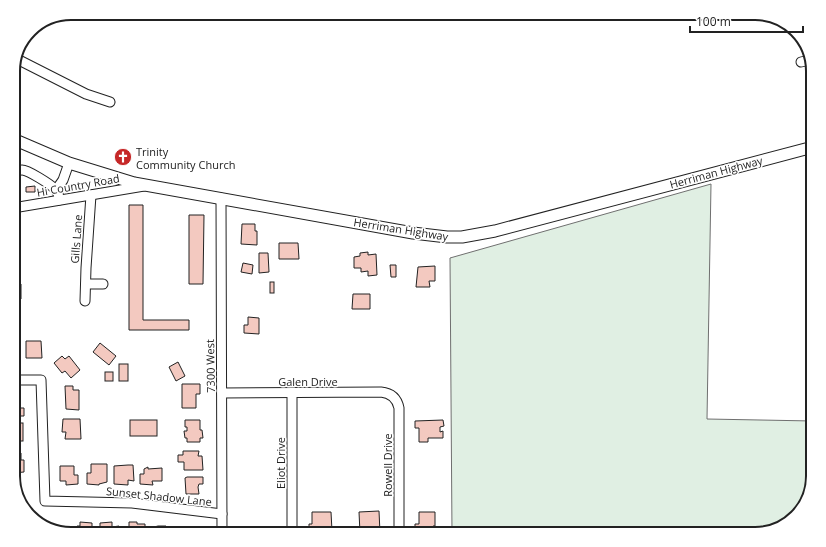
<svg xmlns="http://www.w3.org/2000/svg" width="826" height="547" font-family="'Open Sans',sans-serif">
  <style>
    .green { fill: #e0efe3; stroke: #6f6f6f }
    .building { fill: #f3c9c0; stroke: #222 }
    .lines { fill: none; stroke-linecap: round; stroke-linejoin: round }
    .minor-casing { stroke: #222; stroke-width: 11 }
    .major-casing { stroke: #222; stroke-width: 13 }
    .minor { stroke: #fff; stroke-width: 9 }
    .major { stroke: #fff; stroke-width: 11 }
    .labels { text-anchor: middle; dominant-baseline: central; stroke-width: 3; stroke-linejoin: round; paint-order: stroke }
    .poi-label { font-size: 11px; fill: #222; stroke: #fff; text-anchor: start }
    .street-label { font-size: 11px; fill: #222; stroke: #fff }
    .rim { fill: none; stroke: #222; stroke-width: 2 }
  </style>
  <rect width="100%" height="100%" fill="#fff"/>
  <path class="green" d="M711,184L707,419L813,421V477L803,509L784,526L756,534H452L450,258Z"/>
  <g class="building">
    <path d="M35,186V192H26V187Z"/>
    <path d="M129,205H143V320H189V330H129Z"/>
    <path d="M189,215H204L203,284H189Z"/>
    <path d="M242,224H255V231H257V245L241,244Z"/>
    <path d="M279,243H298L299,259H279Z"/>
    <path d="M368,252V255L376,254L377,275L368,276V271L361,272V268H354V257L360,256V253Z"/>
    <path d="M259,253H268L269,272L259,273Z"/>
    <path d="M243,263L253,265L252,274L241,272Z"/>
    <path d="M390,265H396V277H391Z"/>
    <path d="M435,266V281H429L430,287H416L418,267Z"/>
    <rect x="270" y="282" width="4" height="11"/>
    <path d="M13,284H21V299L13,298Z"/>
    <path d="M353,294H370V309H352Z"/>
    <path d="M248,317L259,318V334L244,333V325H248Z"/>
    <path d="M26,341H41L42,358H26Z"/>
    <path d="M100,343L116,356L109,365L93,352Z"/>
    <path d="M62,356L65,359L69,356L80,370L71,378L65,371L62,373L54,363Z"/>
    <path d="M178,362L185,376L176,381L169,367Z"/>
    <rect x="119" y="364" width="9" height="17"/>
    <rect x="105" y="372" width="8" height="9"/>
    <path d="M182,384H200V394H196V408H182Z"/>
    <path d="M65,386H73V390H79V410L66,409Z"/>
    <path d="M13,398H20V408H24V416H13Z"/>
    <path d="M63,419H80L81,439H65L66,432H62Z"/>
    <rect x="130" y="420" width="27" height="16"/>
    <path d="M185,420H200V430H202L203,438H200V442H187V438H185L184,431H187V427H185Z"/>
    <path d="M443,420L444,426L440,427V432L443,431V438H428V442H419V428H415V421Z"/>
    <rect x="13" y="423" width="10" height="18"/>
    <path d="M183,451H199L198,456H202L203,470H184V462H178V455H183Z"/>
    <path d="M13,453H21V460H24V472L13,473Z"/>
    <path d="M91,464H107V482L99,484V485L87,484V473H91Z"/>
    <path d="M128,465H133L134,481L128,480V485L114,484V466Z"/>
    <path d="M60,466H74V475H78V484L66,485V481H60Z"/>
    <path d="M148,467V469L162,468V481H152L153,485L140,484V474H144V469Z"/>
    <path d="M187,477H203V484H199L198,487L199,494H186L185,478Z"/>
    <path d="M14,483H17V489H21L20,502Z"/>
    <path d="M379,511L380,533H360L359,512Z"/>
    <path d="M312,512H331L332,531H325V534H309V524H312Z"/>
    <path d="M419,512H435V526H433V530H436V532H425V534H415V524H419Z"/>
    <path d="M80,522L92,523V534H69V527L77,528V526H80Z"/>
    <path d="M112,522V527L119,526V534H100V523Z"/>
    <path d="M129,522H137V524H145V534H129Z"/>
    <path d="M158,526H166V532L177,531V534H154V527Z"/>
    <rect x="253" y="529" width="20" height="5"/>
    <path d="M186,530H194V534H183V531Z"/>
  </g>
  <g class="lines">
    <defs>
      <g id="minor">
        <path d="M17,59L86,94L110,102"/>
        <path d="M801,62L810,60"/>
        <path d="M13,173C16,171 18,170 22,170C28,170 50,184 55,189C58,192 59,196 59,200"/>
        <path d="M56,190L63,180L69,163"/>
        <path d="M221,198L222,534"/>
        <path d="M13,208L144,186"/>
        <path d="M86,284H103"/>
        <path d="M85,301L86,268L91,195"/>
        <path d="M13,380H41L45,501L132,503L222,514"/>
        <path d="M222,393L381,392C391,393 397,398 399,408V534"/>
        <path d="M292,393V534"/>
      </g>
      <path id="major" d="M13,139L69,163L134,183L413,233L447,237H462L495,231L813,147"/>
    </defs>
    <use href="#minor" class="minor-casing"/>
    <use href="#major" class="major-casing"/>
    <use href="#minor" class="minor"/>
    <use href="#major" class="major"/>
  </g>
  <defs>
    <symbol id="church-disc" viewBox="-11 -11 22 22"><circle r="9.5" fill="#c62828" stroke="#fff"/><path d="M-1.2-6h2.4v3.5h3.3v2.4h-3.3V6h-2.4V-.1h-3.3v-2.4h3.3Z" fill="#fff"/></symbol>
  </defs>
  <g fill-rule="evenodd">
    <use href="#church-disc" x="113" y="147" width="20" height="20"/>
  </g>
  <g class="labels">
    <g class="poi-label">
      <text x="136" y="151">Trinity<tspan x="136" dy="13">Community Church</tspan></text>
    </g>
    <g class="street-label">
      <text transform="translate(716 172) rotate(-15)">Herriman Highway</text>
      <text transform="translate(78 185) rotate(-10)">Hi Country Road</text>
      <text transform="translate(401 229) rotate(9)">Herriman Highway</text>
      <text transform="translate(76 239) rotate(-86)">Gills Lane</text>
      <text transform="translate(210 366) rotate(-91)">7300 West</text>
      <text x="308" y="381">Galen Drive</text>
      <text transform="translate(280 463) rotate(-90)">Eliot Drive</text>
      <text transform="translate(387 465) rotate(-90)">Rowell Drive</text>
      <text transform="translate(159 496) rotate(6)">Sunset Shadow Lane</text>
    </g>
  </g>
  <path d="M0 0H826V547H0ZM71 20H755A51 51 0 0 1 806 71V476A51 51 0 0 1 755 527H71A51 51 0 0 1 20 476V71A51 51 0 0 1 71 20Z" fill="#fff" fill-rule="evenodd"/>
  <path class="rim" d="M71 20H755A51 51 0 0 1 806 71V476A51 51 0 0 1 755 527H71A51 51 0 0 1 20 476V71A51 51 0 0 1 71 20Z"/>
  <path d="M690 26v6h113v-6" fill="none" stroke="#222222" stroke-width="2"/>
  <text x="696" y="26" font-size="12" fill="#222222" stroke="#ffffff" stroke-width="3" paint-order="stroke">100 m</text>
</svg>
